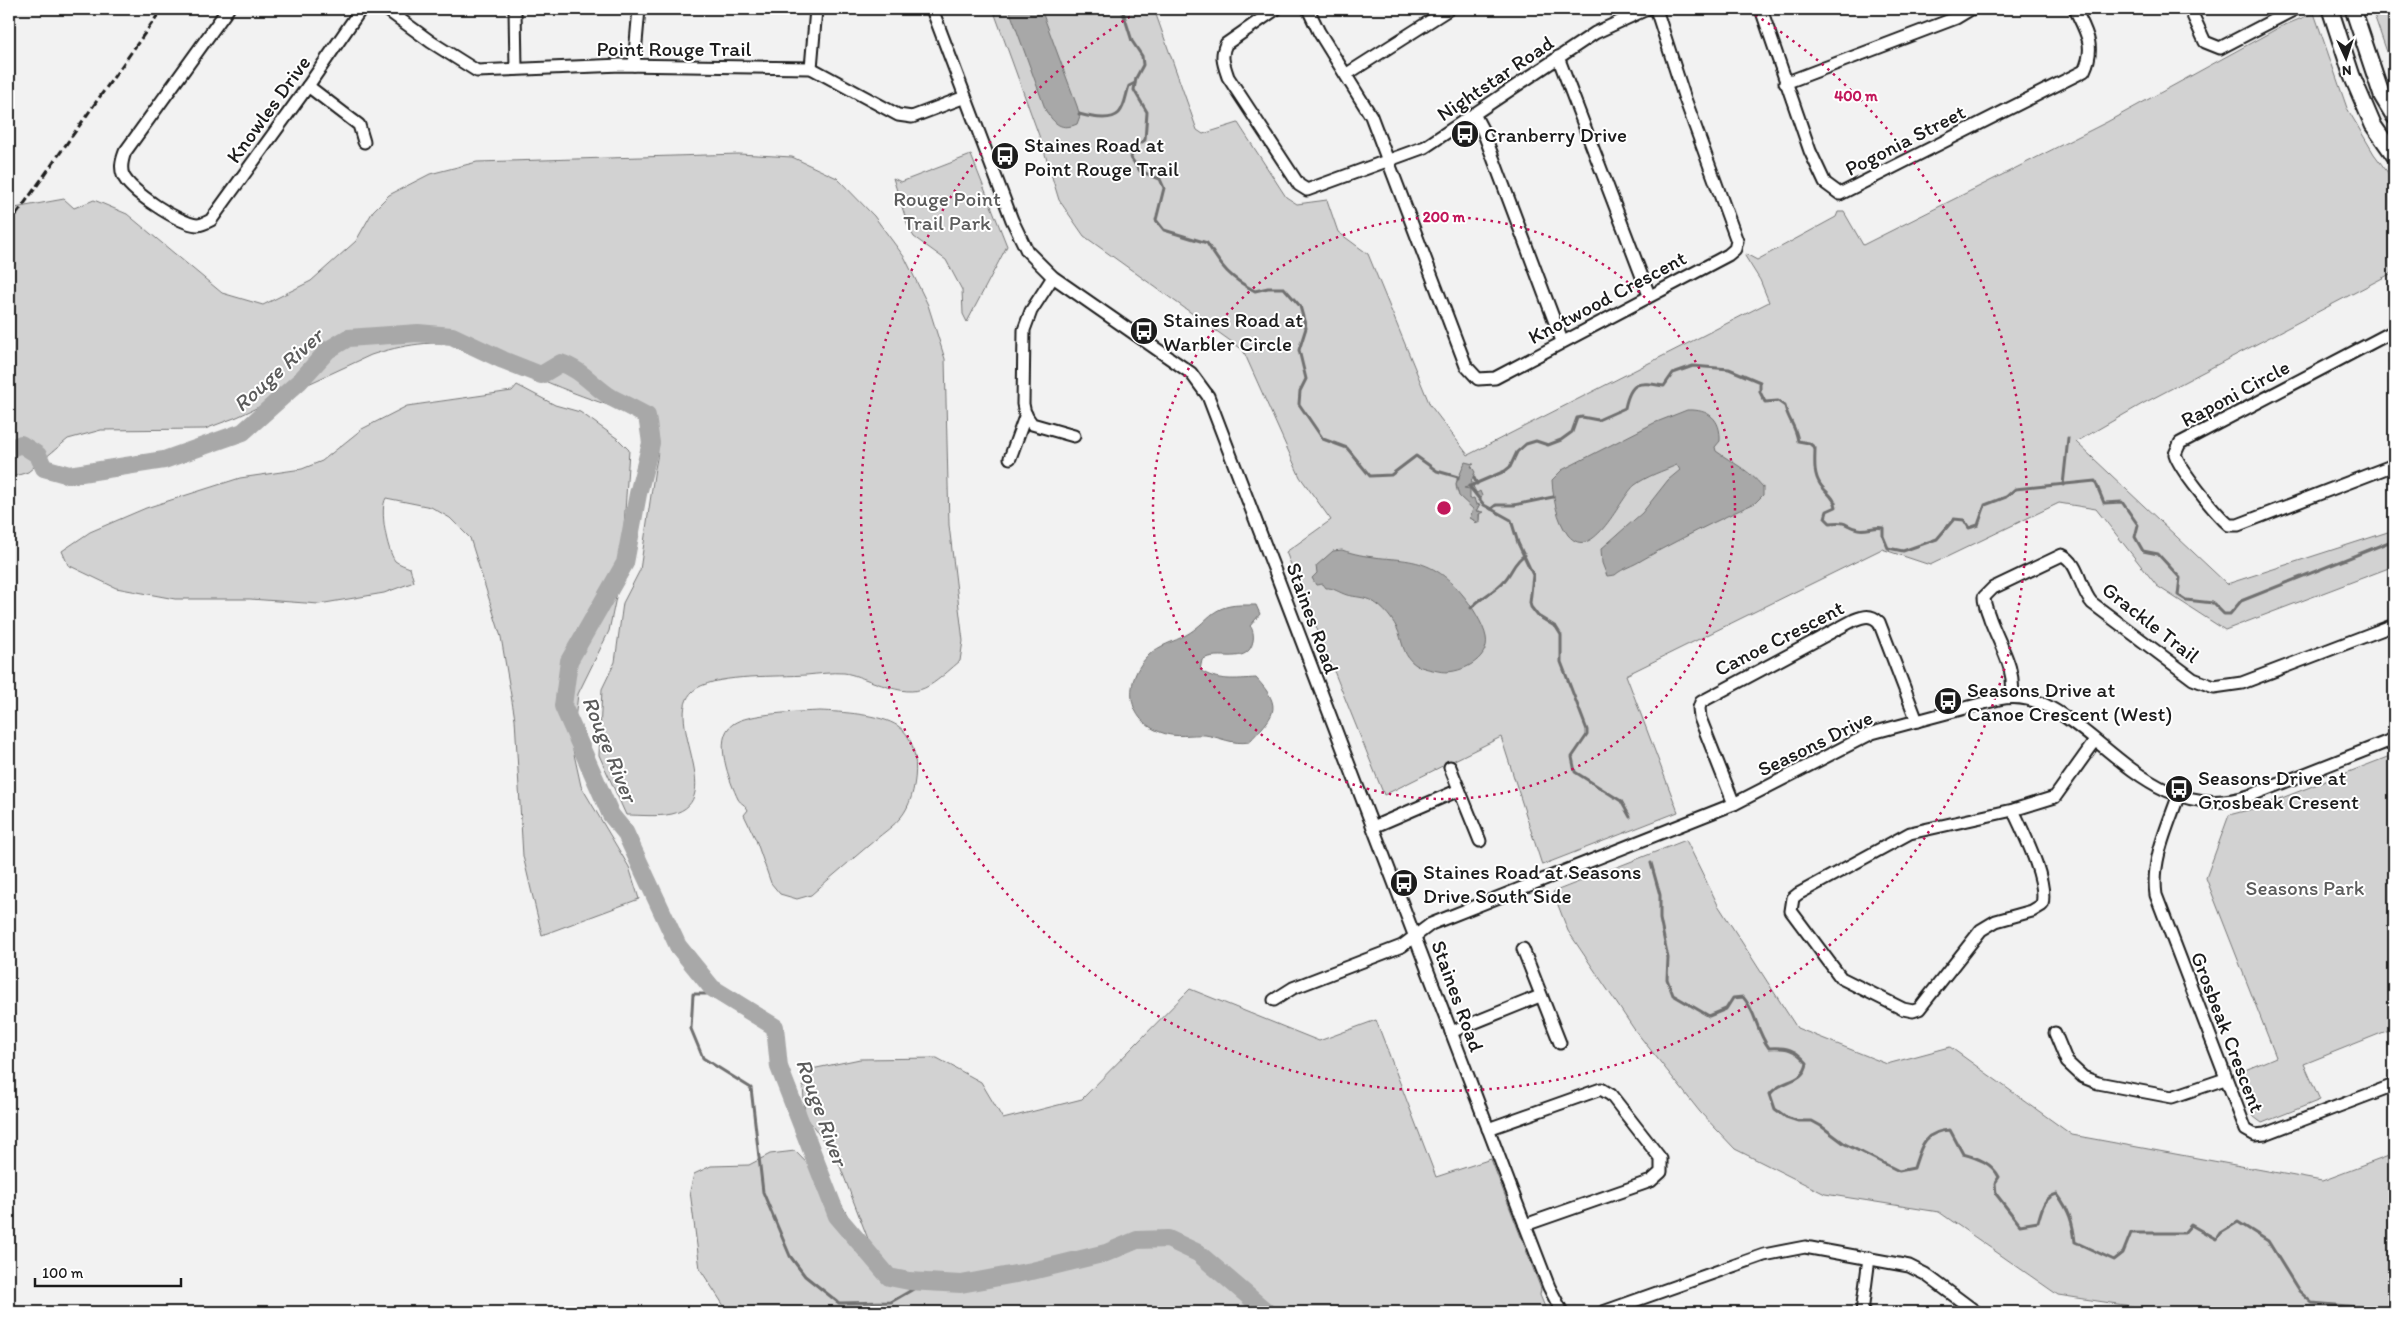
<svg xmlns="http://www.w3.org/2000/svg" width="2403" height="1321" font-family="Itim,sans-serif">
  <style>
    .green { fill: #d2d2d2; stroke: #777; fill-rule: evenodd }
    .water { fill: #a8a8a8; stroke: #707070 }
    .lines { fill: none; stroke-linecap: round; stroke-linejoin: round }
    .stream { stroke: #707070; stroke-width: 3 }
    .river { stroke: #a8a8a8; stroke-width: 18 }
    .minor-casing { stroke: #1c1c1c; stroke-width: 15 }
    .major-casing { stroke: #1c1c1c; stroke-width: 19 }
    .minor { stroke: #fff; stroke-width: 11 }
    .major { stroke: #fff; stroke-width: 15 }
    .rail { stroke: #1c1c1c; stroke-width: 3; stroke-dasharray: 8 4; stroke-linecap: butt }
    .ring { fill: none; stroke: #c2185b; stroke-width: 2.5; stroke-dasharray: 2.5 5 }
    .labels { text-anchor: middle; dominant-baseline: central; stroke-width: 4; stroke-linejoin: round; paint-order: stroke }
    .street-label { font-size: 21px; fill: #1c1c1c; stroke: #fff }
    .poi-label { font-size: 21px; fill: #1c1c1c; stroke: #fff; text-anchor: start }
    .park-label { font-size: 21px; fill: #5c5c5c; stroke: #fff }
    .water-label { font-size: 22px; font-style: italic; fill: #5b5b5b; stroke: #fff }
    .centre { fill: #c2185b; stroke: #fff; stroke-width: 2.5 }
    .ring-label { font-size: 15px; text-anchor: middle; font-weight: bold; fill: #c2185b; stroke: #fff; stroke-width: 4; stroke-linejoin: round; paint-order: stroke }
  </style>
  <rect width="100%" height="100%" fill="#f2f2f2"/>
  <filter id="ink" filterUnits="userSpaceOnUse"><feTurbulence type="fractalNoise" baseFrequency=".02" numOctaves="2"/><feDisplacementMap in="SourceGraphic" scale="10" xChannelSelector="R" yChannelSelector="G"/><feConvolveMatrix kernelMatrix="1 2 1 2 8 2 1 2 1" color-interpolation-filters="sRGB"/></filter>
  <g filter="url(#ink)">
    <g class="green">
      <path d="M993,9H1154L1197,130L1203,134L1238,123L1286,197L1297,204L1327,200L1338,232L1368,254L1430,405L1468,455L1769,302L1760,280L1745,256L1746,254L1757,260L1836,217L1838,212H1844L1863,245L2107,122L2280,27L2314,13L2347,108L2374,154L2394,181V272L2144,403L2076,442L2227,584L2394,530V566L2225,630L2157,586L2096,509L2059,503L1930,565L1882,549L1626,675L1678,812L1542,865L1501,737L1384,795L1286,552L1331,520L1300,477L1243,350L1084,236L1059,200L1041,141ZM1474,464L1471,465L1474,472L1471,482L1480,500L1470,486L1464,488L1470,499L1479,505L1476,511H1480L1479,520L1476,523L1471,518L1473,509C1469,503 1461,499 1459,495C1451,480 1461,471 1474,464Z"/>
      <path d="M2372,9H2394V72Z"/>
      <path d="M739,154L792,157L837,178L874,216L905,258L928,305L945,359L949,525L963,641L960,661C924,692 920,699 873,682C864,679 853,674 844,673C832,672 818,674 806,675C778,677 721,674 697,688C656,713 731,800 672,814C658,817 640,815 626,815L599,755L602,689L615,662L623,603L640,570L655,468C659,452 660,439 649,426C637,412 621,409 605,404C575,394 545,382 517,368C502,361 484,349 468,346C435,339 402,345 371,355L237,417L205,429L101,430L68,439L28,472L9,478V209L64,199L74,208L94,200L127,214L222,293L263,305L311,281L356,241L373,211L389,195L430,174L477,162Z"/>
      <path d="M971,155L1007,246L967,322L963,314L962,290L946,260L914,237L908,226L893,178L901,182Z"/>
      <path d="M517,385L555,405L580,412L618,439L629,450L621,573L609,631L578,694L572,745L581,786L629,867L639,899L542,935L523,856L515,719L501,637L470,538L450,518L431,507L386,498C379,509 387,550 395,561C399,564 405,566 410,568L414,582L384,593L319,604L250,599H175L116,588L68,565L62,551L90,532L146,508L240,478L302,469L322,461L362,429L407,406L512,391Z"/>
      <path d="M820,711C841,712 880,714 898,726C924,743 918,797 901,817C894,826 883,833 875,840C854,858 832,876 811,895L797,899L780,894L771,883L756,840L744,815L748,810C745,804 741,804 738,799C730,782 712,738 733,724C748,713 800,712 820,711Z"/>
      <path d="M2390,756L2394,766V1028L2304,1064L2320,1100L2262,1123L2254,1117L2238,1073L2276,1057L2206,878L2229,815L2256,808Z"/>
      <path d="M1686,840L1718,905L1797,1028L1887,1064L1950,1047L2072,1135L2322,1181L2394,1154V1312H2170L2058,1295L1939,1212L1825,1194L1735,1149L1700,1112L1634,1029L1568,931L1553,892Z"/>
      <path d="M1190,989L1319,1041L1376,1020L1436,1177L1491,1159L1541,1289L1540,1295L1547,1312H728L700,1269L690,1191L694,1174L711,1166L749,1165L770,1154L795,1151L835,1192L861,1241L878,1265L838,1161L805,1115L802,1071L860,1059L937,1058L981,1082L1003,1119L1082,1099Z"/>
    </g>
    <g class="water">
      <path d="M1009,9H1041L1077,106L1080,116L1077,124C1061,131 1055,124 1046,111Z"/>
      <path d="M1687,410C1709,409 1721,419 1720,441L1715,447L1716,451C1734,464 1748,469 1763,487V495L1755,503C1716,521 1679,539 1642,560C1633,566 1623,568 1615,575L1607,576L1602,563L1601,549L1642,513L1668,480L1680,470L1677,465C1663,471 1647,476 1635,485C1621,496 1593,565 1568,535C1557,520 1553,498 1552,480L1562,470L1654,423Z"/>
      <path d="M1465,462L1473,464L1471,466L1475,472L1471,482L1474,484L1473,489L1477,493L1480,491L1482,496L1480,501L1470,486L1464,488L1470,489V499L1474,498L1476,505L1480,504L1476,511L1483,512L1479,514V523L1470,518L1473,509L1459,496L1456,484Z"/>
      <path d="M1342,550C1391,567 1423,546 1462,594C1470,603 1484,625 1486,637C1491,660 1457,676 1438,671C1432,670 1422,668 1416,665C1404,657 1403,645 1399,633C1394,620 1384,608 1372,601C1365,597 1355,597 1347,595C1340,593 1332,587 1326,588L1323,584L1316,585L1312,578L1317,573L1316,566L1333,551Z"/>
      <path d="M1240,605H1256L1260,614L1250,626C1253,629 1254,636 1253,641C1248,667 1217,649 1202,660L1200,670C1217,682 1236,679 1256,678C1285,709 1273,716 1249,742C1233,745 1220,737 1205,735C1191,734 1176,738 1163,733C1125,721 1123,680 1149,655C1159,645 1174,642 1186,635C1209,622 1210,606 1240,605Z"/>
    </g>
    <g class="lines">
      <g class="stream">
        <path d="M1122,9L1132,41L1142,56L1143,65L1136,78L1134,90L1147,112L1145,140L1133,148L1131,158L1140,171L1160,179L1164,188L1156,220L1164,230L1207,243C1222,268 1230,278 1255,291L1268,288H1284L1300,306L1306,328L1299,350L1306,379L1300,391L1299,404L1323,439L1347,448L1370,476L1391,475L1416,456L1437,471L1458,477V479"/>
        <path d="M1079,114C1090,117 1110,122 1119,113C1125,107 1126,94 1129,86L1135,83"/>
        <path d="M1474,478L1477,484"/>
        <path d="M2063,485L2068,438"/>
        <path d="M1469,486L1484,505L1511,520L1518,543L1533,575L1530,603L1531,607L1538,616L1556,627L1561,635V662L1587,730V735L1572,757L1575,772L1621,801L1630,817"/>
        <path d="M1470,486L1505,471L1510,467L1517,452L1526,444L1536,441L1548,445L1561,440L1572,432L1577,418L1582,417L1598,420L1625,408C1631,380 1639,382 1664,386L1673,373L1693,366L1729,369L1760,382V392L1765,402L1778,401L1785,406C1788,420 1796,426 1798,441L1809,443L1815,448C1815,460 1813,473 1820,484C1825,492 1835,497 1836,507L1827,511L1825,518L1830,523C1849,521 1844,526 1858,529C1866,531 1875,526 1883,528V536L1888,548L1903,551L1937,539L1954,519L1964,520L1969,528L1978,525L1985,505L2006,497L2015,489L2095,481L2104,503L2122,502L2138,525L2135,537L2143,551L2158,554L2180,578L2178,595L2186,600L2213,603L2224,614H2230L2241,601L2394,540"/>
        <path d="M1491,509L1496,505H1514L1553,497"/>
        <path d="M1471,608C1481,597 1495,592 1505,580C1512,572 1515,560 1525,555"/>
        <path d="M1651,863L1660,895V919L1668,958L1667,979L1673,995L1709,1016L1726,1009L1733,998L1743,997C1756,1011 1756,1031 1769,1048C1787,1047 1795,1049 1807,1063C1804,1084 1781,1079 1770,1094L1775,1109L1786,1117L1798,1121H1812L1821,1126L1845,1144L1899,1171L1914,1168C1921,1146 1924,1131 1950,1130L1963,1154C1978,1158 1992,1163 1999,1177L1995,1183L1996,1194L2020,1225L2038,1222C2042,1209 2043,1198 2057,1194C2069,1210 2073,1222 2075,1242L2114,1260L2123,1253L2131,1233H2184L2191,1225L2216,1239L2220,1233L2238,1222L2268,1241L2299,1291L2312,1303L2394,1310"/>
        <path d="M706,994H693L691,1029L703,1058L751,1088L763,1192L790,1256L805,1276L839,1303L891,1302L917,1287"/>
      </g>
      <path class="river" d="M9,449L21,444L38,455L44,468L69,475L164,460L243,432L300,381L328,350L348,338L418,333L452,336L503,360L541,375L561,363C581,369 594,387 612,398C624,404 636,410 647,416L651,443L638,494L625,563L569,661L563,706L611,815L625,832L678,946L712,988L775,1027L779,1067L837,1216L889,1277L909,1281L961,1284L1032,1271L1106,1253L1137,1240L1168,1239L1198,1253L1267,1312"/>
      <defs>
        <g id="minor">
          <path d="M228,9L125,152C122,160 120,167 123,175C129,191 180,224 197,225C202,225 207,222 211,220L308,86L361,9"/>
          <path d="M386,9L431,42L477,71L621,65L811,68L898,115L912,117L965,97"/>
          <path d="M515,9L516,69"/>
          <path d="M932,9L1012,220L1027,251L1053,277L1191,373L1208,396L1525,1225L1549,1287L1562,1312"/>
          <path d="M1276,9L1226,44C1220,56 1224,65 1228,77L1299,185L1307,190L1425,147L1595,33L1647,9"/>
          <path d="M1308,9L1319,32L1371,116L1466,366L1478,379L1495,378L1728,255L1735,249L1737,241L1684,96L1656,9"/>
          <path d="M1761,9L1810,151L1825,183L1840,194L2084,71C2096,46 2086,32 2075,9"/>
          <path d="M2190,9L2205,42L2220,48L2295,9"/>
          <path d="M1558,57L1649,295"/>
          <path d="M634,65L639,9"/>
          <path d="M811,68L816,9"/>
          <path d="M1347,74L1449,9"/>
          <path d="M1785,83L1956,18L1971,9"/>
          <path d="M308,86L359,125L364,142"/>
          <path d="M1474,114L1483,131L1562,341"/>
          <path d="M1053,277L1031,311L1024,330L1023,404L1025,414L1032,424L1074,436"/>
          <path d="M2394,331L2180,443L2175,454C2180,470 2216,514 2229,525H2238L2394,465"/>
          <path d="M1010,458L1026,414"/>
          <path d="M2012,697C2016,668 2000,646 1990,619C1988,612 1984,605 1984,597L1993,588L2062,555C2079,562 2080,590 2092,603L2193,679L2214,687L2242,683L2394,625"/>
          <path d="M1450,767L1480,841"/>
          <path d="M2178,797C2167,828 2151,861 2156,895L2246,1130L2255,1135L2265,1134L2394,1085"/>
          <path d="M1734,804L1700,718L1699,708L1701,702L1854,620C1864,616 1871,614 1879,622L1917,721"/>
          <path d="M2013,810C2024,834 2048,880 2042,905L2032,911L1996,921L1981,930L1919,1009L1913,1011L1903,1009L1841,978L1791,911L1793,898L1798,894L1910,833L2013,810L2055,797L2095,741"/>
          <path d="M1373,827L1459,790"/>
          <path d="M1523,949L1560,1043"/>
          <path d="M1274,1000L1293,988L1402,946L1431,924L1734,804L1872,733L1999,699C2081,680 2135,832 2249,796L2394,739"/>
          <path d="M1451,1032L1540,996"/>
          <path d="M2055,1033L2067,1062L2083,1077L2098,1083L2172,1097L2225,1079"/>
          <path d="M1488,1129L1601,1089L1611,1095L1661,1159V1172L1651,1181L1525,1225"/>
          <path d="M1603,1312L1764,1255L1805,1247L1909,1266L1925,1274L1976,1312"/>
          <path d="M1862,1312L1869,1258"/>
        </g>
        <g id="major">
          <path d="M2330,9L2352,76L2373,125L2394,155"/>
          <path d="M2353,9L2382,96L2394,116"/>
        </g>
      </defs>
      <use href="#minor" class="minor-casing"/>
      <use href="#major" class="major-casing"/>
      <use href="#minor" class="minor"/>
      <use href="#major" class="major"/>
      <path class="rail" d="M9,225L162,9"/>
    </g>
  </g>
  <g class="ring">
    <circle cx="1444" cy="508" r="291"/>
    <path d="M1749 11A583 583 0 1 1 1139 11"/>
  </g>
  <defs>
    <symbol id="bus-disc" viewBox="-11 -11 22 22"><circle r="9.5" fill="#1c1c1c" stroke="#fff"/><path d="M-5-6H5V4H4V6H2V4H-2V6H-4V4H-5ZM-3.5-4V0h7V-4ZM-3.5 1.2v1.5H-2V1.2ZM2 1.2v1.5H3.5V1.2Z" fill="#fff"/></symbol>
  </defs>
  <g fill-rule="evenodd">
    <use href="#bus-disc" x="1449" y="118" width="32" height="32"/>
    <use href="#bus-disc" x="989" y="140" width="32" height="32"/>
    <use href="#bus-disc" x="1128" y="315" width="32" height="32"/>
    <use href="#bus-disc" x="1932" y="685" width="32" height="32"/>
    <use href="#bus-disc" x="2163" y="773" width="32" height="32"/>
    <use href="#bus-disc" x="1388" y="867" width="32" height="32"/>
  </g>
  <g class="labels">
    <g class="street-label">
      <text x="674" y="48">Point Rouge Trail</text>
      <text transform="translate(1495 78) rotate(-34)">Nightstar Road</text>
      <text transform="translate(268 109) rotate(-54)">Knowles Drive</text>
      <text transform="translate(1905 140) rotate(-27)">Pogonia Street</text>
      <text transform="translate(1607 297) rotate(-28)">Knotwood Crescent</text>
      <text transform="translate(2235 393) rotate(-28)">Raponi Circle</text>
      <text transform="translate(1313 618) rotate(70)">Staines Road</text>
      <text transform="translate(2151 622) rotate(38)">Grackle Trail</text>
      <text transform="translate(1779 638) rotate(-27)">Canoe Crescent</text>
      <text transform="translate(1815 743) rotate(-26)">Seasons Drive</text>
      <text transform="translate(1458 996) rotate(70)">Staines Road</text>
      <text transform="translate(2228 1032) rotate(69)">Grosbeak Crescent</text>
    </g>
    <g class="poi-label">
      <text x="1484" y="134">Cranberry Drive</text>
      <text x="1024" y="144">Staines Road at<tspan x="1024" dy="24">Point Rouge Trail</tspan></text>
      <text x="1163" y="319">Staines Road at<tspan x="1163" dy="24">Warbler Circle</tspan></text>
      <text x="1967" y="689">Seasons Drive at<tspan x="1967" dy="24">Canoe Crescent (West)</tspan></text>
      <text x="2198" y="777">Seasons Drive at<tspan x="2198" dy="24">Grosbeak Cresent</tspan></text>
      <text x="1423" y="871">Staines Road at Seasons<tspan x="1423" dy="24">Drive South Side</tspan></text>
    </g>
    <g class="park-label">
      <text x="947" y="198">Rouge Point<tspan x="947" dy="24">Trail Park</tspan></text>
      <text x="2305" y="887">Seasons Park</text>
    </g>
    <g class="water-label">
      <text transform="translate(278 370) rotate(-42)">Rouge River</text>
      <text transform="translate(610 749) rotate(68)">Rouge River</text>
      <text transform="translate(822 1112) rotate(70)">Rouge River</text>
    </g>
  </g>
  <circle cx="1444" cy="508" r="8" class="centre"/>
  <g class="ring-label">
    <text x="1856" y="101">400 m</text>
    <text x="1444" y="222">200 m</text>
  </g>
  <rect width="2403" height="1321" fill="none" stroke="#fff" stroke-width="30"/>
  <rect x="15" y="15" width="2373" height="1291" fill="none" stroke="#1c1c1c" stroke-width="2" filter="url(#ink)"/>
  <g transform="translate(2346 58) rotate(177)" stroke="#ffffff" stroke-width="4" paint-order="stroke">
  <path d="M0-4L9 19L0 12L-9 19Z" fill="#1c1c1c"/>
  <text y="-8" font-size="14" font-weight="bold" text-anchor="middle" fill="#1c1c1c">N</text>
  </g>
  <path d="M35 1278v8h146v-8" fill="none" stroke="#1c1c1c" stroke-width="2.5"/>
  <text x="42" y="1278" font-size="15" fill="#1c1c1c" stroke="#ffffff" stroke-width="4" paint-order="stroke">100 m</text>
</svg>
